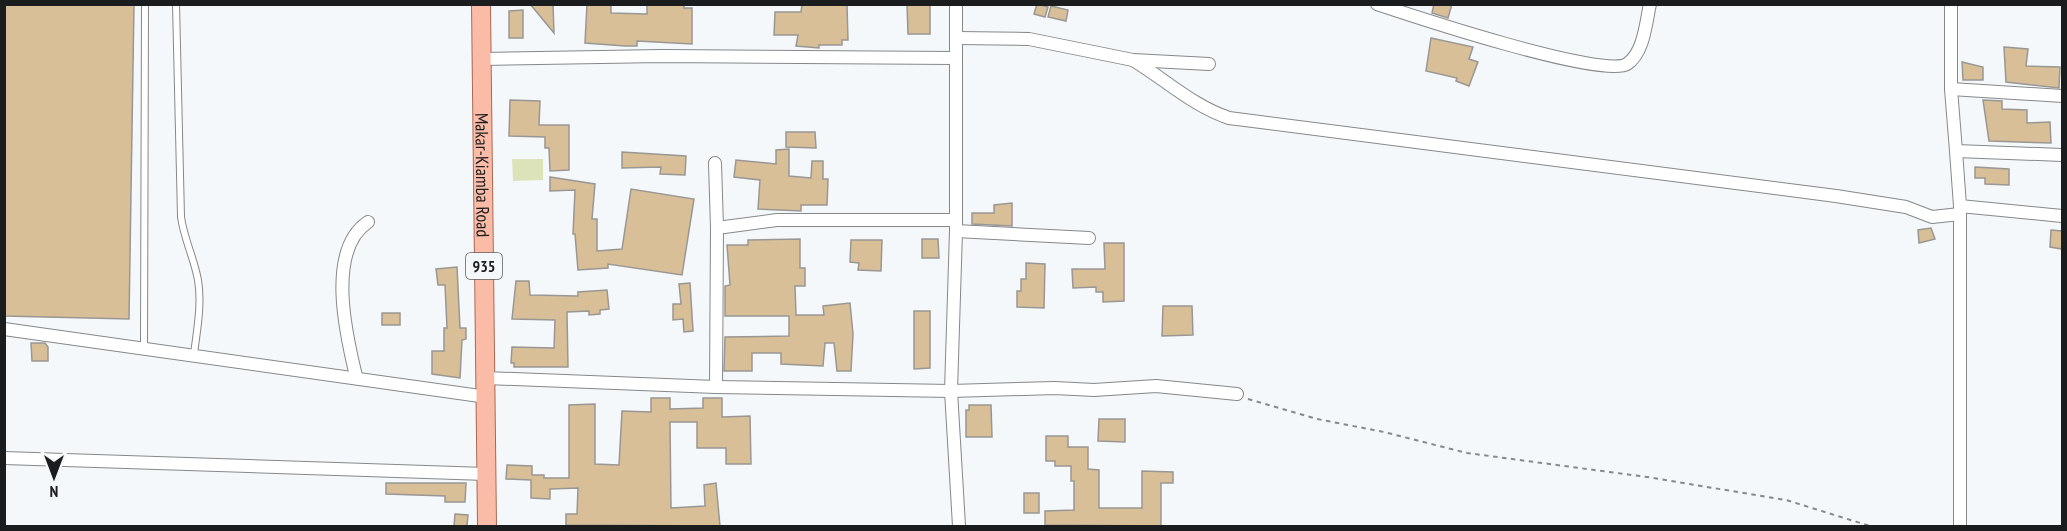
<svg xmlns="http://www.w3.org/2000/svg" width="2067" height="531" font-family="'PT Sans Narrow',sans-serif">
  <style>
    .green { fill: #dde3b8 }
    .building { fill: #d9bf98; stroke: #999794; stroke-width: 1.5 }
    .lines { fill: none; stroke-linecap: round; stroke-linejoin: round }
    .service-casing { stroke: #85888a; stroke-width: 8 }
    .minor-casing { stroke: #85888a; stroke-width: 14 }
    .primary-casing { stroke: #ab6750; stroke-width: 20 }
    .path { stroke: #87898b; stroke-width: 2; stroke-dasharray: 4.5 4.5; stroke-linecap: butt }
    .service { stroke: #fff; stroke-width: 6 }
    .minor { stroke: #fff; stroke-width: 12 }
    .primary { stroke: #fbbca7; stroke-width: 18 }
    .labels { text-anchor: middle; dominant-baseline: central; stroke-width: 6; stroke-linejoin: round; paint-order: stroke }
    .shield { fill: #f5f8fb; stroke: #5c5e60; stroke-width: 1.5 }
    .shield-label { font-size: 16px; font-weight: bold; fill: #1b1c1d }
    .street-label { font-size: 18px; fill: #1b1c1d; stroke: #f5f8fb }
  </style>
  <rect width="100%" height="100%" fill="#f5f8fb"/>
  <path class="green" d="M512,159H543V180L513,181Z"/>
  <g class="building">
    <path d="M4,4H134L129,319L4,316Z"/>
    <path d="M530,4H553L554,33Z"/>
    <path d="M587,4H611V13L647,14V4H684V8H692V44L637,41V46H625L585,43Z"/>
    <path d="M802,4H847L848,40H842V45H819V48L796,46L798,35H774L775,12H801Z"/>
    <path d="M907,4H930V34H908Z"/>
    <path d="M1037,4L1048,7L1045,17L1034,14Z"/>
    <path d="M1434,4H1452L1448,18L1432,13Z"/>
    <path d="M1051,6L1068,10L1066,21L1048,17Z"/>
    <path d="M523,10V38H509V11Z"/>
    <path d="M1431,38L1473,47L1469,59L1478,62L1469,86L1456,81L1457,78L1426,71Z"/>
    <path d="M2004,47L2028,49L2026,66L2060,67L2059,88L2006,82Z"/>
    <path d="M1962,62L1983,67V80H1963Z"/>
    <path d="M510,100L540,101L539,125H569V170L550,171L549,148H545V137L509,136Z"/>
    <path d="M1983,100L2002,101V109L2027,110V123L2050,122L2051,143L1989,141Z"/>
    <path d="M786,132H815L816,148L786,147Z"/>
    <path d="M789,149V176L811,178L812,161H823V179H828L827,205H801V211L758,209L760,180L734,177L736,160L776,164V150Z"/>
    <path d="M622,152L686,156L685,175L660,174L661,167L622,168Z"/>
    <path d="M1975,167L2009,169V185L1985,184V178H1975Z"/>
    <path d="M550,177L595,184L592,219H597V251L622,249L631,189L694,199L682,275L608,264V268L578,270L575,234H573L575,190L550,191Z"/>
    <path d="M1012,203V226L972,224V213H994V205Z"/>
    <path d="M1931,228L1935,239L1919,243L1918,230Z"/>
    <path d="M2051,230L2062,231V249L2050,247Z"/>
    <path d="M800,239V268H805V286H795L796,315H824L823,306L850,303L853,334L851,371H837L834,343H825L823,366L781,364V353H752V371H724L725,337L789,336V316H725V286L730,285L727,245H748V240Z"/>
    <path d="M922,239H938L939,258H922Z"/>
    <path d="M851,240H882L881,271L858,270L859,263L850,262Z"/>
    <path d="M1104,243H1124V301L1103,302V292H1096V287L1073,288L1072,269H1105Z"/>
    <path d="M1026,263L1045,264L1044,308L1017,307V291H1021V279H1026Z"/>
    <path d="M457,267L460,328H466V339L462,340L460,378L432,374V351H444V328H447L445,285H438L436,269Z"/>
    <path d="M516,281H529L530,295L578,296V292L607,290L609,309L600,310V314L589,315V311L567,312L568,367H514V363H511L512,347L554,348L555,320L512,319Z"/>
    <path d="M690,283L693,331L684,332L683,319L673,320V304H681L679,284Z"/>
    <path d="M1163,306H1192L1193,335L1162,336Z"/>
    <path d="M914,311H930V368L914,369Z"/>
    <rect x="382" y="313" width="18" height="12"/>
    <path d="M31,343H45L48,347V361H32Z"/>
    <path d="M651,398H670V409L703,408V398H722V417L750,416L751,464H726V448H697V422H670L671,508L705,506L704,485L716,483L720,526L566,525V514H577L578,488L550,489V499L531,498V480L506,479L507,465L532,466V475H544V478H569V405L595,404V464L619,465L622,411L651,412Z"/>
    <path d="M969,405H991L992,437H966V410H969Z"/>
    <path d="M1099,419H1125V442L1098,441Z"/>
    <path d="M1046,436H1068V447H1088V469L1099,470V508H1142V471L1173,472V483H1161V526L1045,525V511L1074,510V481H1071V466H1055V461H1046Z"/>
    <path d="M386,483H466L465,502H445V496L386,494Z"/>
    <rect x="1024" y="493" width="15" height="20"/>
    <path d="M455,514L468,515L467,526H454Z"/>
  </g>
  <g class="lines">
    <defs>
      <g id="service">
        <path d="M176,4L181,217C184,239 194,258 198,280C202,304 197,330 194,354"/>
        <path d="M144,347L145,4"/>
      </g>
      <g id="minor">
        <path d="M956,4V231L951,391L959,526"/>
        <path d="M1377,4C1413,16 1603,79 1627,64C1644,53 1646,22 1650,4"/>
        <path d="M1951,4V89L1956,151L2062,155"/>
        <path d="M957,38L1029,39L1133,60L1209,64"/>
        <path d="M482,59L662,56L956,58"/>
        <path d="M1133,60C1166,80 1193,106 1229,118L1836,196L1906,207L1932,217L1960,214"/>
        <path d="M1951,89L2062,96"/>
        <path d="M1956,151L1960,206L2062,216"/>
        <path d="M715,163L717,228"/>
        <path d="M956,231L1089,238"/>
        <path d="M4,329L487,397"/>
        <path d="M356,376C346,335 326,250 368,222"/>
        <path d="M486,378L716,387L951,391L1055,388L1094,390L1156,386L1237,394"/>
        <path d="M716,387L717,228L777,220H955"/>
        <path d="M4,458L486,474"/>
        <path d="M1960,526V206"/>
      </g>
      <g id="primary">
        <path id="s1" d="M481,4L487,526"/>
      </g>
    </defs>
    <use href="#service" class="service-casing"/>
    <use href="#minor" class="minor-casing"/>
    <use href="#primary" class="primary-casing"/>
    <path class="path" d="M1248,399L1317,419L1384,432L1467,453L1647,477L1786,500L1870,526"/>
    <use href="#service" class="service"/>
    <use href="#minor" class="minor"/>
    <use href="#primary" class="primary"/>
  </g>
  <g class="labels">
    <rect class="shield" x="466" y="253" width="36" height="26" rx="4.5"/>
    <g class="shield-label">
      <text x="484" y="266">935</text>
    </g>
    <g class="street-label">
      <text stroke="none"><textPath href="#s1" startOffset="171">Makar-Kiamba Road</textPath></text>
    </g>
  </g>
  <rect width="2067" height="531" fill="none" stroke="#1b1c1d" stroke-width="12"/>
  <g transform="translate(54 477) rotate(180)" stroke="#f5f8fb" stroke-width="4.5" paint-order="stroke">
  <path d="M0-4.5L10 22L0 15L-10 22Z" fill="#1b1c1d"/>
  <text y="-9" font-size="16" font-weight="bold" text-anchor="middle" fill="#1b1c1d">N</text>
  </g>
</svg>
